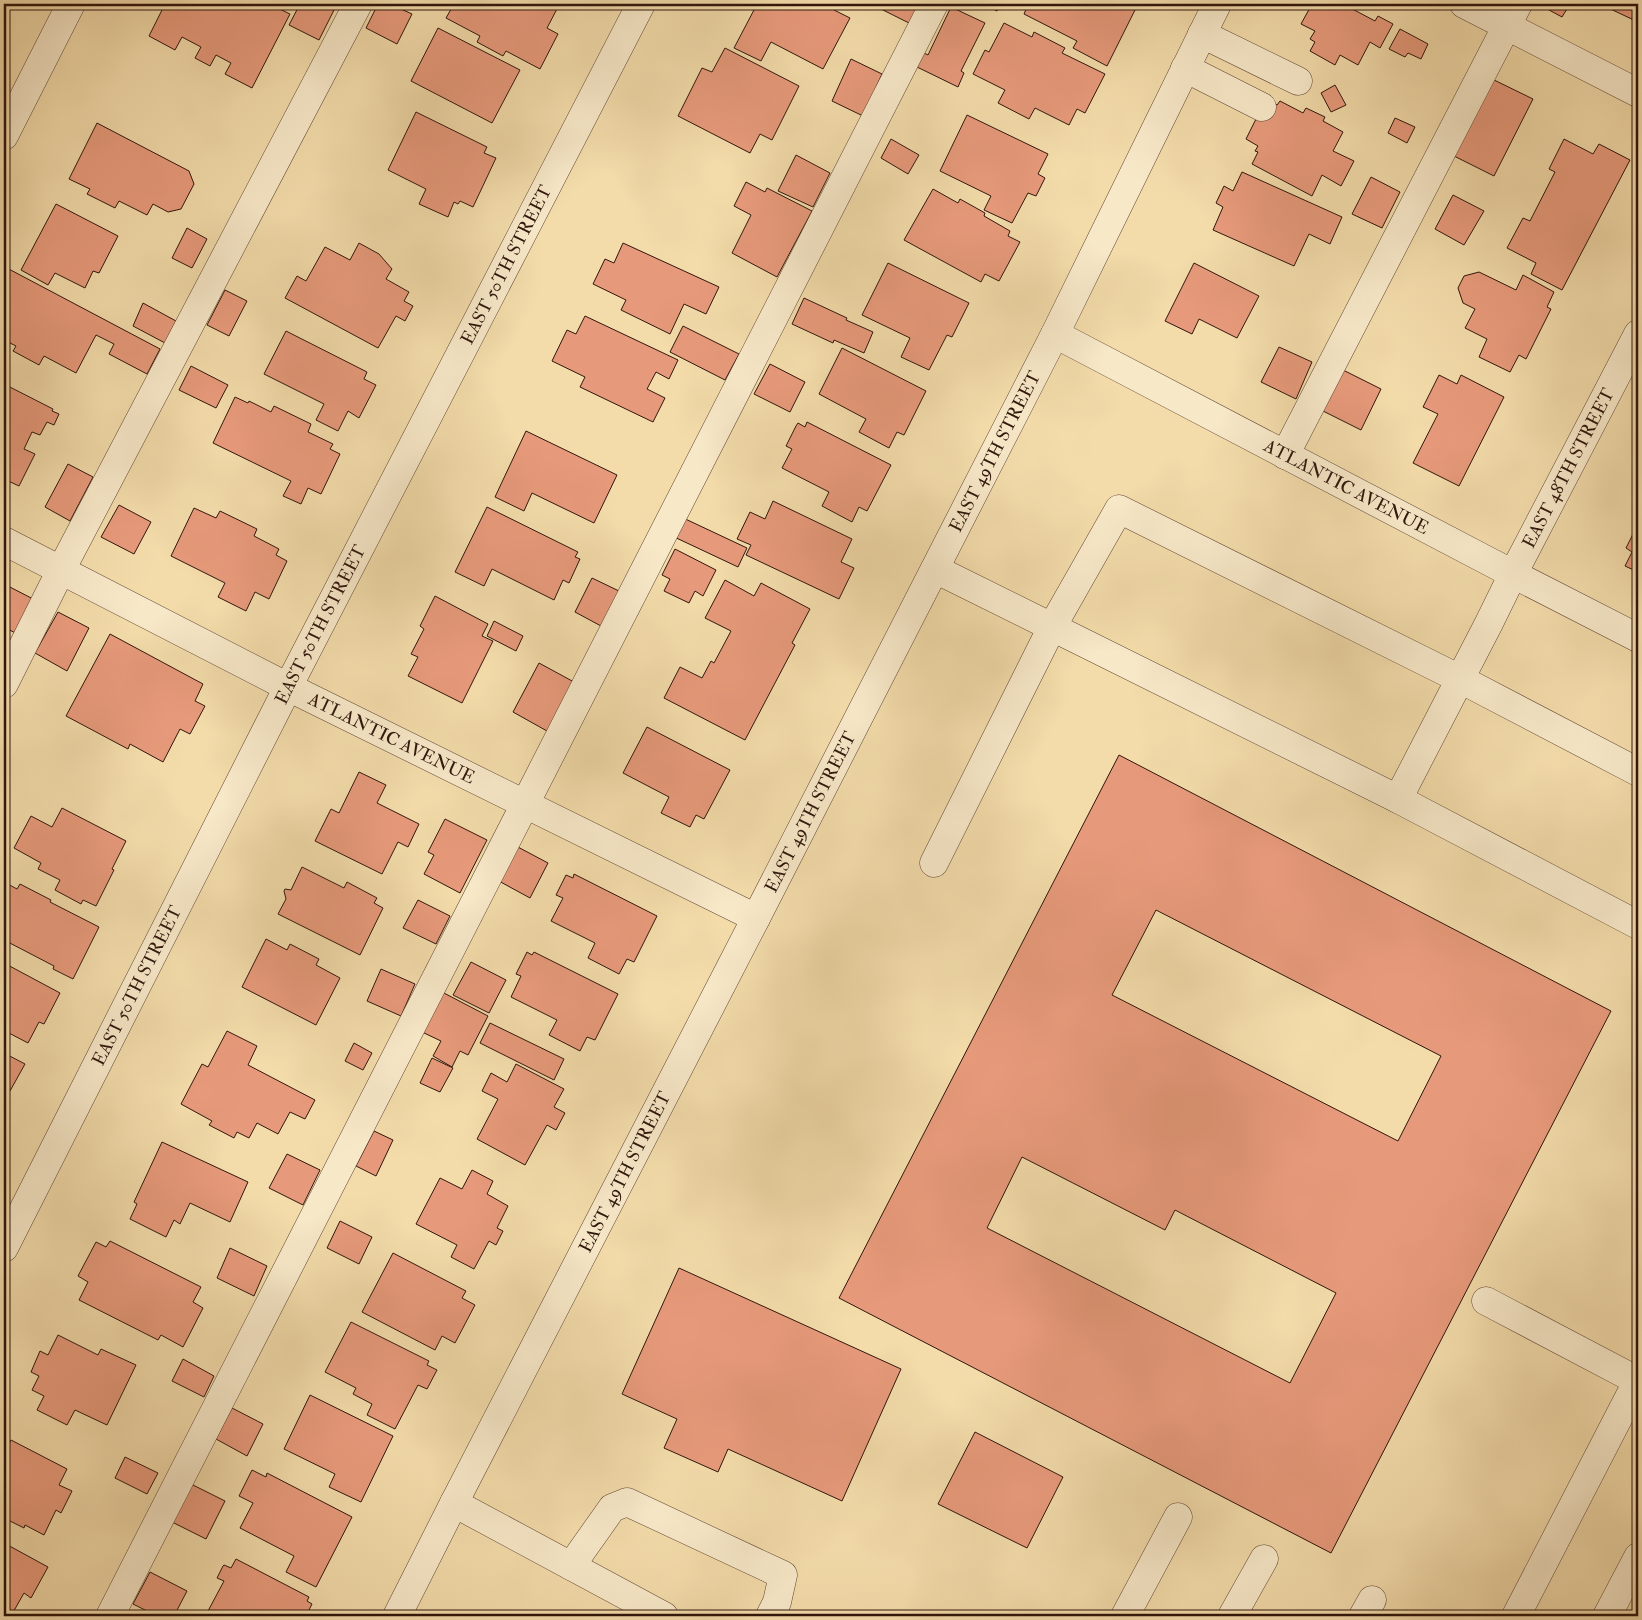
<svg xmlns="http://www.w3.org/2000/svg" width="1642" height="1620" font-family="'IM FELL Double Pica',serif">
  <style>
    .building { fill: #e79a7b; stroke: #30160c; fill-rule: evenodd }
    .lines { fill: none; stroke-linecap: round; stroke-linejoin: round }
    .minor-casing { stroke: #614734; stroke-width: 29 }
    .minor { stroke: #f7e8c8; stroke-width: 28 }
    .labels { text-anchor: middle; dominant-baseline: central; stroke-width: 4; stroke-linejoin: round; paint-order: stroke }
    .street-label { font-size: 18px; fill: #30160c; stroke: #f7e8c8 }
  </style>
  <rect width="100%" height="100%" fill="#f3dbaa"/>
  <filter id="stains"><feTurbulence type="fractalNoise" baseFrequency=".004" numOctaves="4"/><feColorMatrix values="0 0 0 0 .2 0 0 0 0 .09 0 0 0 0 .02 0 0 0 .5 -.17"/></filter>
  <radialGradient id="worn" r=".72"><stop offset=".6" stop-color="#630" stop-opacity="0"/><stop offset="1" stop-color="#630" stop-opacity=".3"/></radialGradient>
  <g class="building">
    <path d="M154,4H250L249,5L258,10L262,4H269L290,14L252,88L225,74L231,63L216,55L210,66L195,58L201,47L182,37L175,50L149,36L163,8Z"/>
    <path d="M300,4H337L319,40L289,25Z"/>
    <path d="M378,4H390L412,14L397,44L366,28Z"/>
    <path d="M454,4H551L558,7L547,28L558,34L540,69L506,51L503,56L477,42L480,36L446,18Z"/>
    <path d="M747,4H837L834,10L850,18L823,69L771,42L761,61L734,48L755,8Z"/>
    <path d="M882,4H921L911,24L879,8Z"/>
    <path d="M984,4H1000L997,11Z"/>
    <path d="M1019,4H1138L1107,66L1073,48L1077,41L1024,14L1027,7Z"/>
    <path d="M1312,4H1343L1375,21L1378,16L1393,24L1380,48L1370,42L1358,65L1340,55L1335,65L1310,51L1315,42L1310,39L1315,31L1301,24Z"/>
    <path d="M1538,4H1570L1562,17Z"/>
    <path d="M1602,4H1638V22L1602,5Z"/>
    <path d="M951,7L985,23L961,71L964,73L958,87L917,67L924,53L928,55Z"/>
    <path d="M1004,23L1032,37L1034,32L1065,48L1062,53L1105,74L1085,113L1077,109L1069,125L1035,108L1029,119L998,103L1005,90L973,74L985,50L989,52Z"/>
    <path d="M438,28L520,70L492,123L411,81Z"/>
    <path d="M1400,29L1428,44L1421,59L1408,53L1405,57L1389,49Z"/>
    <path d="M725,48L799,86L772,140L760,134L750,153L678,116L702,68L712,72Z"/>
    <path d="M851,59L882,74L863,116L832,101Z"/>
    <path d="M1492,79L1533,99L1494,176L1454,156Z"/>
    <path d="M1335,85L1346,105L1331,112L1321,93Z"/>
    <path d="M1266,99L1277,105L1280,101L1303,113L1306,108L1325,117L1323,121L1343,132L1333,151L1354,161L1341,186L1322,175L1312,196L1252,164L1258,152L1255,151L1258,146L1246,139Z"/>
    <path d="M416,112L487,147L484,153L496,158L473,207L460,201L458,204L454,202L448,217L419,204L426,189L388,170Z"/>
    <path d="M967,115L1048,154L1038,174L1045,178L1036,196L1028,193L1012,223L984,210L991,196L940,171Z"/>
    <path d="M1395,118L1415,127L1407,143L1388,133Z"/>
    <path d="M97,123L189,171L194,184L181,209L168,212L153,204L147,215L119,201L115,208L87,194L90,189L69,179Z"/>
    <path d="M891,139L919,155L908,174L881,158Z"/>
    <path d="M1564,139L1593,154L1599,144L1630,160L1562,290L1531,274L1536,263L1507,248L1523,218L1530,221L1555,172L1549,169Z"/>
    <path d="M796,155L830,173L813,207L778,191Z"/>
    <path d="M1242,172L1342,217L1330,244L1309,234L1294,266L1213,230L1223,207L1216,203L1224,186L1233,191Z"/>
    <path d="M1371,177L1400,192L1382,228L1352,214Z"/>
    <path d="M746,182L765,192L767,188L812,211L777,277L732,253L751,215L734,206Z"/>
    <path d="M933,189L958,203L960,199L985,213L984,216L1010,231L1008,236L1020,242L999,281L985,274L981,282L904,240Z"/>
    <path d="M1453,195L1484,211L1464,245L1435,229Z"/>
    <path d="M56,204L118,236L99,273L93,271L85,288L55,273L48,285L21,270Z"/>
    <path d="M187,228L207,239L192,268L172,258Z"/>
    <path d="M359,243L379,254L392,269L386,279L409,292L404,301L413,306L405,321L396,316L378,348L285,298L297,276L306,281L325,247L350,260Z"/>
    <path d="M623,243L719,287L706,314L684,304L670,334L621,310L626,300L593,284L605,259L614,263Z"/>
    <path d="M888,263L969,303L952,337L947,335L929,370L901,357L910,338L862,315Z"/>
    <path d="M1194,263L1259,296L1237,338L1199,319L1192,334L1165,321Z"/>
    <path d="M5,267L160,349L147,374L109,354L114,344L96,335L76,373L44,356L39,365L13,351L16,346L4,340V270Z"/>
    <path d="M1479,272L1516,290L1523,275L1554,292L1547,307L1551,309L1526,359L1519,355L1510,372L1479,357L1487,339L1465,328L1475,309L1463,303L1458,288L1464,276Z"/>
    <path d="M225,290L247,301L229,336L207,325Z"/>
    <path d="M804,298L847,318L846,320L873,332L864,353L834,340L833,343L792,324Z"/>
    <path d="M143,303L176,321L165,343L133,326Z"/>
    <path d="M585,316L678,360L669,379L656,372L647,389L665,398L653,422L580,387L585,377L552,361L567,330L576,334Z"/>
    <path d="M683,326L739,354L725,380L670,352Z"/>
    <path d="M286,331L367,372L364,379L376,385L359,418L348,411L338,431L316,420L324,404L264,374Z"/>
    <path d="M1279,347L1312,362L1296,399L1261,382Z"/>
    <path d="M842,348L926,391L904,435L897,432L889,448L859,432L866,419L819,394Z"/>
    <path d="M770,364L805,382L790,412L754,394Z"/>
    <path d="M191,366L228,385L216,408L179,390Z"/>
    <path d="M1343,370L1381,389L1361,430L1323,411Z"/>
    <path d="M1439,375L1457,384L1461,375L1504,397L1459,486L1413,463L1438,414L1423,407Z"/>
    <path d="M4,384L53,409L52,411L59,414L54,425L47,422L40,435L32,432L24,449L35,454L19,486L4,479Z"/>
    <path d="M235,397L248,403L249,401L271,412L274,406L311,424L308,432L333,444L330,449L340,454L321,494L308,488L301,504L283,496L291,481L213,443Z"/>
    <path d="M807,422L891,465L867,511L859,507L852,522L822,506L829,492L782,468L792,449L786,446L796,426L798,423L805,427Z"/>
    <path d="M526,431L617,475L594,523L532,493L524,511L495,497Z"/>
    <path d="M68,464L93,477L70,521L45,507Z"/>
    <path d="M773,501L852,539L841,562L854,568L839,599L746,555L751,545L737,539L750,512L765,519Z"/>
    <path d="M119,505L151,522L134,554L101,537Z"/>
    <path d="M487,507L578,552L575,557L580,559L569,583L563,580L554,600L492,569L484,586L455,572Z"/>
    <path d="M194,508L216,518L220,511L257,529L254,536L279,549L276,555L287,561L269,599L255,592L246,611L218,597L225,583L171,556Z"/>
    <path d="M679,516L747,548L738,567L670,535Z"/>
    <path d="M1638,524V572L1625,566L1632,552L1626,548Z"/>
    <path d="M675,549L716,570L703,596L695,591L689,603L664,591L670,579L662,575Z"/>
    <path d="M592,578L619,591L601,626L575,612Z"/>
    <path d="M725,580L754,596L761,583L810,609L792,643L795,645L745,740L664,698L680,667L702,678L711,661L714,663L731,631L705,618Z"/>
    <path d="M6,585L37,601L19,635L4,627V590Z"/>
    <path d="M435,596L488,624L482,636L493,641L462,703L408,676L418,657L411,654L424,629L420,626Z"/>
    <path d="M58,612L89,628L67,671L35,653Z"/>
    <path d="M494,621L523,636L516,651L487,636Z"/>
    <path d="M110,634L203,684L195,701L205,706L190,734L180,729L163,762L130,744L128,749L66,716Z"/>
    <path d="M539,663L574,682L547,731L513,712Z"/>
    <path d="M647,727L730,770L704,819L696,815L690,827L661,813L669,797L623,773Z"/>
    <path d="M1119,755L1611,1011L1331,1553L839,1298ZM1156,910L1441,1056L1398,1141L1112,995ZM1022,1157L1165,1230L1175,1210L1336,1293L1290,1383L987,1228Z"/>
    <path d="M359,772L386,785L377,803L419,824L408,847L398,842L382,874L315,841L331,809L339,813Z"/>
    <path d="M62,808L126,841L112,869L114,870L96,906L83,900L81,904L55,890L60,880L38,869L41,863L14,848L31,816L52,827Z"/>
    <path d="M445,819L487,840L460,893L424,874L434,855L428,852Z"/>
    <path d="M516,846L548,863L530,898L497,880Z"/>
    <path d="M302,867L344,888L347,882L377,898L374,903L383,908L360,955L278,914L286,899L284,891L285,889L291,890Z"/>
    <path d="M574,874L657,916L634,962L627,959L619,974L588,958L595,943L551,921L563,898L556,895L566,875L573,878Z"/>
    <path d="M4,882L17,889L20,884L51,900L50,902L99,927L73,979L53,969L54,966L4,940Z"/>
    <path d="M418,900L450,916L436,944L403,928Z"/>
    <path d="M266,939L287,950L290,944L319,959L316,965L340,978L316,1025L242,987Z"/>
    <path d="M527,952L532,955L534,952L618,994L595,1040L587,1037L580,1051L549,1035L557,1020L511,997L521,976L516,974Z"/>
    <path d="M471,962L506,980L489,1013L453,995Z"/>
    <path d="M4,963L60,993L44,1024L39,1022L28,1043L7,1032L4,1038Z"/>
    <path d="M381,969L415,984L401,1016L367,1001Z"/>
    <path d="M442,992L488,1016L468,1055L460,1051L452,1067L433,1056L441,1041L422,1032Z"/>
    <path d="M490,1023L564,1059L554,1080L480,1043Z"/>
    <path d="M227,1031L257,1046L248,1065L315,1100L305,1119L290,1112L278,1134L257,1123L249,1138L237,1132L234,1138L209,1125L212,1121L181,1104L202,1064L208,1067Z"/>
    <path d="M354,1043L372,1053L363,1070L345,1061Z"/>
    <path d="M4,1053L25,1064L10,1091L4,1088V1089Z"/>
    <path d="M432,1058L453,1068L440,1092L420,1083Z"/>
    <path d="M516,1064L564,1089L554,1107L565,1113L556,1130L547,1125L525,1165L477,1139L498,1099L482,1091L491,1073L507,1082Z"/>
    <path d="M374,1131L393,1140L376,1176L356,1166Z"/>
    <path d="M162,1142L248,1182L230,1222L190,1203L180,1224L174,1220L166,1237L130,1219L137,1204L134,1202Z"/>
    <path d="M287,1154L320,1170L303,1205L269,1188Z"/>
    <path d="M472,1170L493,1181L487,1194L508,1206L497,1228L503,1231L496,1245L489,1241L474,1269L451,1257L457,1245L416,1224L440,1178L462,1189Z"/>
    <path d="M340,1221L372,1237L359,1264L327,1248Z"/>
    <path d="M110,1241L201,1287L193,1302L203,1308L183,1347L161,1335L158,1340L79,1300L88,1282L78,1276L96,1242L106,1247Z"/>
    <path d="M230,1248L267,1266L254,1296L217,1278Z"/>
    <path d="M393,1253L466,1291L462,1298L475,1305L455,1343L442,1336L435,1350L362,1312Z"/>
    <path d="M679,1268L901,1369L842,1501L728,1449L718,1472L664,1448L677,1419L622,1394Z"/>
    <path d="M351,1322L429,1361L427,1365L437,1370L427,1389L418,1385L395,1429L367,1415L372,1404L353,1394L356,1388L325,1372Z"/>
    <path d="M58,1335L98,1355L101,1349L136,1365L107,1425L75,1410L67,1425L37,1410L44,1396L32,1390L39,1376L31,1372L40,1351L48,1355Z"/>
    <path d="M183,1359L214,1376L204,1397L172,1381Z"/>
    <path d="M310,1395L393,1436L361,1502L329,1487L335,1474L284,1449Z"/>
    <path d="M232,1408L263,1424L247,1456L216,1439Z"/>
    <path d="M975,1432L1063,1477L1027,1548L938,1504Z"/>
    <path d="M11,1440L67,1469L59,1485L72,1491L61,1513L56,1510L44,1535L25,1525L24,1528L4,1518V1441L9,1444Z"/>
    <path d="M125,1457L158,1473L147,1494L115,1478Z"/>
    <path d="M252,1470L266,1477L267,1473L352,1517L316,1587L286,1572L294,1556L240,1528L253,1503L239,1496Z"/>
    <path d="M189,1483L225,1501L206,1539L170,1521Z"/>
    <path d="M4,1543L48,1567L31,1598L24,1593L11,1616L4,1614Z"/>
    <path d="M236,1559L309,1597L307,1601L312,1604L306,1616H218L208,1611L224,1581L217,1578L223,1566L224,1565L231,1568Z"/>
    <path d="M150,1572L187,1591L174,1616H157L133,1604Z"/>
  </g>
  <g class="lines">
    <defs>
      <g id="minor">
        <path d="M1464,4L1638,93"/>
        <path d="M1202,34L1298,81"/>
        <path d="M1185,68L1262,107"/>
        <path d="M4,136L71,4"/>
        <path id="s1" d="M1055,334L1513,574L1638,638"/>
        <path d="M1285,455L1518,4"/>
        <path id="s2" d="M4,541L288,687L756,918"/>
        <path d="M4,684L61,570L358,4"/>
        <path d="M1638,772L1460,679L1119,509L1052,627L1398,799L1638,925"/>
        <path id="s3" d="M1398,799L1489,623L1513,574L1638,334"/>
        <path d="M934,863L1052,627L935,569"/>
        <path id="s4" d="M4,1248L288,687L641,4"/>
        <path d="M1486,1301L1638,1381"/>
        <path d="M454,1503L664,1616"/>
        <path d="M571,1566L612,1508L627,1502L783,1575L777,1602L770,1616"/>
        <path d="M110,1616L934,4"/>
        <path id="s5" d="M397,1616L454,1503L756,918L1055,334L1217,4"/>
        <path d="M1125,1616L1178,1517"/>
        <path d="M1232,1616L1264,1559"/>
        <path d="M1363,1616L1372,1600"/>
        <path d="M1516,1616L1638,1380"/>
        <path d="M1607,1616L1638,1557"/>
      </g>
    </defs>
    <use href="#minor" class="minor-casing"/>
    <use href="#minor" class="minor"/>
  </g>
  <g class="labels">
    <g class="street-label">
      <text stroke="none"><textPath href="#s4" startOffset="1104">EAST 50TH STREET</textPath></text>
      <text stroke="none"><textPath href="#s5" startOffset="1309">EAST 49TH STREET</textPath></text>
      <text stroke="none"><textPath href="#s3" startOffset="372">EAST 48TH STREET</textPath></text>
      <text stroke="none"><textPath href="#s1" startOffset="329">ATLANTIC AVENUE</textPath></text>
      <text stroke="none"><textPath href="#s4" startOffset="699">EAST 50TH STREET</textPath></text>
      <text stroke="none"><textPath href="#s2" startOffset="435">ATLANTIC AVENUE</textPath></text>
      <text stroke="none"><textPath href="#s5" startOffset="904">EAST 49TH STREET</textPath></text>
      <text stroke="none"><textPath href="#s4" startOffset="294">EAST 50TH STREET</textPath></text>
      <text stroke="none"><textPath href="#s5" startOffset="499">EAST 49TH STREET</textPath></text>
    </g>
  </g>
  <rect width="1642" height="1620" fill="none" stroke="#f3dbaa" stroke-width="20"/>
  <rect x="5" y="5" width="1632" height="1610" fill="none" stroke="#30160c" stroke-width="2.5"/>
  <rect x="10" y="10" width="1622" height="1600" fill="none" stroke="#30160c"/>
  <rect width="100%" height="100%" filter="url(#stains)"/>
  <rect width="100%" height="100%" fill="url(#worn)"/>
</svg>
